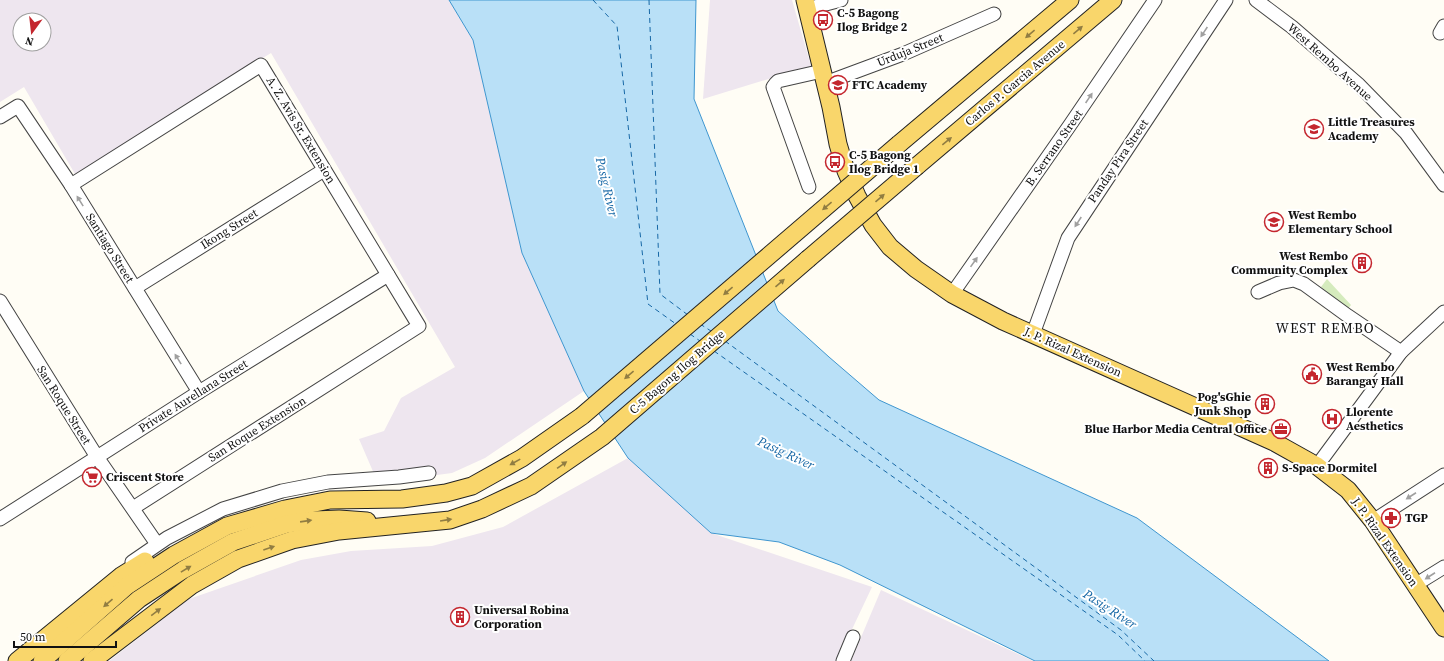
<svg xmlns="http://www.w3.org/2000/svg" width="1444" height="661" font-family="'Source Serif 4',serif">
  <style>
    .industrial { fill: #eee6ef; fill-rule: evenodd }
    .green { fill: #d5ebbd }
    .water { fill: #b9e0f7; stroke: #3f96cf }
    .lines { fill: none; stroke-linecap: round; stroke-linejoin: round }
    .ferry { stroke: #1768a6; stroke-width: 1; stroke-dasharray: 5 4; stroke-linecap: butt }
    .minor-casing { stroke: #444; stroke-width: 15 }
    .major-casing { stroke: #222; stroke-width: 19 }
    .minor { stroke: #fff; stroke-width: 13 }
    .major { stroke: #f9d66b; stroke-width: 17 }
    .major-bridge-casing { stroke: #222; stroke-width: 19; stroke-linecap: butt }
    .major-bridge { stroke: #f9d66b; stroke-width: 17 }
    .oneway { fill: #917d42 }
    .oneway2 { fill: #a0a0a0 }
    .labels { text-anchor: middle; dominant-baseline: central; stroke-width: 4; stroke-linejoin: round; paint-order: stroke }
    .poi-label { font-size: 12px; font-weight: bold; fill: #111; stroke: #fff; text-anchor: start }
    .street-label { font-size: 12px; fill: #111; stroke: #fff }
    .water-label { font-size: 13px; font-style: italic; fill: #1768a6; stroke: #fff }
    .quarter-label { font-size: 14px; letter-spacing: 1px; fill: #111; stroke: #fff }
  </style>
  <rect width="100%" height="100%" fill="#fffdf5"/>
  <g class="industrial">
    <path d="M0,0H449L473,40L522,253L584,391L485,458L452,473L378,483L359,439L384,431L401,398L455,367L271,53L75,174L24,87L0,102ZM20,20H44V44H20Z"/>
    <path d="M710,0H792L811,66L703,99Z"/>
    <path d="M628,458L711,533L872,587L837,661H109L189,599L301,560L351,551L432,546L503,527Z"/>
    <path d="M881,590L1033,661H851Z"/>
  </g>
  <path class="green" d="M1327,279L1351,305L1347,310L1321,287Z"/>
  <path class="water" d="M449,0H696L694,99L778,311L829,357L879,400L1137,518L1329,661H1035L840,565L779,542L711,533L628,458L584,391L522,253L473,40Z"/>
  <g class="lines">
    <g class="ferry">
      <path d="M593,0L617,26L648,304L676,324"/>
      <path d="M649,0L660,294L688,315"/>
      <path d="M700,324L711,331"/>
      <path d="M690,334L700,341"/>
      <path d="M725,341L1121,630L1154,661"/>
      <path d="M714,351L1118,635L1145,661"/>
    </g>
    <defs>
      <g id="minor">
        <path d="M1256,0L1292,27L1359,85L1406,133L1444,185"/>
        <path d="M807,9L841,0"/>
        <path d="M1440,33L1444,26"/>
        <path d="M825,83L903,54L994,14"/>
        <path d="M0,117L18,106L71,185L199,392"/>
        <path d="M71,185L261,65L419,326L133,508"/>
        <path d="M809,187L773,87L776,83L778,81L822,71"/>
        <path d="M135,288L324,170"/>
        <path d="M1258,292L1279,283L1294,280L1304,284L1348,316L1401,352"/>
        <path d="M952,294L1070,125L1155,0"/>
        <path d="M0,301L97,457L157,544"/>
        <path d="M1033,334L1068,238L1226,0"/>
        <path d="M1317,466L1401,352L1444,312"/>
        <path d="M0,519L199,392L388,275"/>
        <path d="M1373,521L1444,475"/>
        <path d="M132,562L167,538L223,509L282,491L328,482L399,477L429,473"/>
        <path d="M1415,585L1444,567"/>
        <path d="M843,661L853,637"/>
      </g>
      <g id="major">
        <path d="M805,0L831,107L838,144L846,171L857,196L873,225L890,247L916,269L952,294L1003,321L1274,442L1317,466L1348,490L1373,521L1444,628"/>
        <path d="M899,144L1070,0"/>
        <path d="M917,166L1113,0"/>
        <path d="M17,661L121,576L145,561"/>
        <path d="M42,661L127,586L174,555L227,526L285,509L330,500L402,499L446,493L472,486L522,458L582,416"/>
        <path d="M67,661L139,599L183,570L233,542L287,524L314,520L339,519L367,521"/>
        <path d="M92,661L192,585L238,559L292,540L339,531L450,520L482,509L531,486L602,437L808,259"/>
      </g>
    </defs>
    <use href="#minor" class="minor-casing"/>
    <use href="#major" class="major-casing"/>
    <use href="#minor" class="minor"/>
    <use href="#major" class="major"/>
    <defs>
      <g id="major-bridge">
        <path d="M808,259L917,166"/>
        <path d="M582,416L899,144"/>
      </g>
    </defs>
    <use href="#major-bridge" class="major-bridge-casing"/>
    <use href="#major-bridge" class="major-bridge"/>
  </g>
  <defs><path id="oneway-solid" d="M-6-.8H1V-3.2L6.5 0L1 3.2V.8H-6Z"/></defs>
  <g class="oneway">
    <use href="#oneway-solid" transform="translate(1078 30) rotate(-40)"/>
    <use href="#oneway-solid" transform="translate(1030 34) rotate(140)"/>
    <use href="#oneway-solid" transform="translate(947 141) rotate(-39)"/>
    <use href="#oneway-solid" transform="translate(880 198) rotate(-41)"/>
    <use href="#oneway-solid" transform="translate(827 206) rotate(140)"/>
    <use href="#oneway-solid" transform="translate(780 283) rotate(-41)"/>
    <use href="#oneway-solid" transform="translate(728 291) rotate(140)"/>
    <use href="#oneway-solid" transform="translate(629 375) rotate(140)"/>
    <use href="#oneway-solid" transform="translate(515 462) rotate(151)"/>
    <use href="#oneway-solid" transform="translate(562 465) rotate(-35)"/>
    <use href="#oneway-solid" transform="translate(446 520) rotate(-9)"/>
    <use href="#oneway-solid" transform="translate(306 521) rotate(-8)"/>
    <use href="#oneway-solid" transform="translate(269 548) rotate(-19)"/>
    <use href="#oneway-solid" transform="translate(186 569) rotate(-31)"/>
    <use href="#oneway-solid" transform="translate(108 603) rotate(139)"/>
    <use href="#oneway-solid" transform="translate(156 612) rotate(-37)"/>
  </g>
  <g class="oneway2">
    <use href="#oneway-solid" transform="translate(1204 32) rotate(124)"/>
    <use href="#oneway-solid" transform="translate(1089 98) rotate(-56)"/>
    <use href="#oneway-solid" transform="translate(80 201) rotate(-122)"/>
    <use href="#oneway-solid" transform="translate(1078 222) rotate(123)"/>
    <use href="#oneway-solid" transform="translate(974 262) rotate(-55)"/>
    <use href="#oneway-solid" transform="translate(178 359) rotate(-122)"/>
    <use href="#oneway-solid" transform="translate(1411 496) rotate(147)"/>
    <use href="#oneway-solid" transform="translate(1430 576) rotate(147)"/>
  </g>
  <defs>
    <symbol id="bus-ring" viewBox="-11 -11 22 22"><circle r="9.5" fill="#fff" stroke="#c4262e" stroke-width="1.5"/><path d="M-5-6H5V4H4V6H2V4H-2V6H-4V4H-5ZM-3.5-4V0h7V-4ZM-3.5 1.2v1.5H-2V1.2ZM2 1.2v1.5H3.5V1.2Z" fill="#c4262e"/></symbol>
    <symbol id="school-ring" viewBox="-11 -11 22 22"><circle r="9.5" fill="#fff" stroke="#c4262e" stroke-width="1.5"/><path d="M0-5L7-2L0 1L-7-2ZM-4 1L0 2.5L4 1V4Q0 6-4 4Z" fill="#c4262e"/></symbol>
    <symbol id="building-ring" viewBox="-11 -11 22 22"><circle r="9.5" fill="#fff" stroke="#c4262e" stroke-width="1.5"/><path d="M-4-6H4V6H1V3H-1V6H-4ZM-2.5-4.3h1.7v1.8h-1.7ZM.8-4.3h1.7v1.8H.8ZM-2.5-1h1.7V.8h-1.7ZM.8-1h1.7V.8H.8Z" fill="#c4262e"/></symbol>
    <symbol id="civic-ring" viewBox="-11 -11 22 22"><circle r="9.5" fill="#fff" stroke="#c4262e" stroke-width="1.5"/><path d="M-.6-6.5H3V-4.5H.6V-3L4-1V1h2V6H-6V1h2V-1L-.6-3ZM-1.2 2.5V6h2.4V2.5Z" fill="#c4262e"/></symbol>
    <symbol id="hospital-ring" viewBox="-11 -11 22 22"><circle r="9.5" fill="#fff" stroke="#c4262e" stroke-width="1.5"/><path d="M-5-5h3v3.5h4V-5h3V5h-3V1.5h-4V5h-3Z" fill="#c4262e"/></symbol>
    <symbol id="office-ring" viewBox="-11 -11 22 22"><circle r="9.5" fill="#fff" stroke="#c4262e" stroke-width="1.5"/><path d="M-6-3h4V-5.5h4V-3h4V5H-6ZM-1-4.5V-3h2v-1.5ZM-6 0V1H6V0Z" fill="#c4262e"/></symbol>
    <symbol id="supermarket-ring" viewBox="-11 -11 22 22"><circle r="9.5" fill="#fff" stroke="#c4262e" stroke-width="1.5"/><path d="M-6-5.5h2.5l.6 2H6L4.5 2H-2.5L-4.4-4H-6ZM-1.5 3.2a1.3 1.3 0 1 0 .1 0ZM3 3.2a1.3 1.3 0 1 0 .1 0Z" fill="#c4262e"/></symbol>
    <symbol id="pharmacy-ring" viewBox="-11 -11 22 22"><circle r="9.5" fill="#fff" stroke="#c4262e" stroke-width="1.5"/><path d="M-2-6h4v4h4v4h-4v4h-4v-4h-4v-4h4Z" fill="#c4262e"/></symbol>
  </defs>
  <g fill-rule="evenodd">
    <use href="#bus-ring" x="812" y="9" width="22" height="22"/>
    <use href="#school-ring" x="827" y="74" width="22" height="22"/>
    <use href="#school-ring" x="1303" y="118" width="22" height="22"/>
    <use href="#bus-ring" x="824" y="151" width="22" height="22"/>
    <use href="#school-ring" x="1263" y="211" width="22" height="22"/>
    <use href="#building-ring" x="1351" y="252" width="22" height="22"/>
    <use href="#civic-ring" x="1301" y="363" width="22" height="22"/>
    <use href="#building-ring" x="1254" y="393" width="22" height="22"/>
    <use href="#hospital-ring" x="1321" y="408" width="22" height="22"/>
    <use href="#office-ring" x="1270" y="418" width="22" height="22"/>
    <use href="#building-ring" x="1257" y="457" width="22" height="22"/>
    <use href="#supermarket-ring" x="81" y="466" width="22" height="22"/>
    <use href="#pharmacy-ring" x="1380" y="507" width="22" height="22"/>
    <use href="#building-ring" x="449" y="606" width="22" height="22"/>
  </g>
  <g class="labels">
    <g class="poi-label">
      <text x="837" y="13">C-5 Bagong<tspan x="837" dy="14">Ilog Bridge 2</tspan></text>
      <text x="852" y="85">FTC Academy</text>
      <text x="1328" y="122">Little Treasures<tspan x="1328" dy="14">Academy</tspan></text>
      <text x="849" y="155">C-5 Bagong<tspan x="849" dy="14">Ilog Bridge 1</tspan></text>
      <text x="1288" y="215">West Rembo<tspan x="1288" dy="14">Elementary School</tspan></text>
      <text x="1348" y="256" text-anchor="end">West Rembo<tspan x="1348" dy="14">Community Complex</tspan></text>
      <text x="1326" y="367">West Rembo<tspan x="1326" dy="14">Barangay Hall</tspan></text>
      <text x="1251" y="397" text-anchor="end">Pog'sGhie<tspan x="1251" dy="14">Junk Shop</tspan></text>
      <text x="1346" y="412">Llorente<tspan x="1346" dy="14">Aesthetics</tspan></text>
      <text x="1267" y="429" text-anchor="end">Blue Harbor Media Central Office</text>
      <text x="1282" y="468">S-Space Dormitel</text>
      <text x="106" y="477">Criscent Store</text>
      <text x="1405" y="518">TGP</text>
      <text x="474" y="610">Universal Robina<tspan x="474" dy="14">Corporation</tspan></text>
    </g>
    <g class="street-label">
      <text transform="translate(910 50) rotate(-22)">Urduja Street</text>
      <text transform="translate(1330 62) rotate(42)">West Rembo Avenue</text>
      <text transform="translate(1015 83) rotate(-40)">Carlos P. Garcia Avenue</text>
      <text transform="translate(301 130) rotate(59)">A. Z. Avis Sr. Extension</text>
      <text transform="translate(1054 148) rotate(-55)">B. Serrano Street</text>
      <text transform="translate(1118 161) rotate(-56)">Panday Pira Street</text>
      <text transform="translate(229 229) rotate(-32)">Ikong Street</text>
      <text transform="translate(110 248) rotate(58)">Santiago Street</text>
      <text transform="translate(1073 352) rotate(24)">J. P. Rizal Extension</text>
      <text transform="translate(677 372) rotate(-41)">C-5 Bagong Ilog Bridge</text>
      <text transform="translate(193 396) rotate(-32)">Private Aurellana Street</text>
      <text transform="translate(64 405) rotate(58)">San Roque Street</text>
      <text transform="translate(257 429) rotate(-32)">San Roque Extension</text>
      <text transform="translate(1385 542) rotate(55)">J. P. Rizal Extension</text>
    </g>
    <g class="water-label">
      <text transform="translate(607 187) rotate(77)">Pasig River</text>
      <text transform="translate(786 453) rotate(25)">Pasig River</text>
      <text transform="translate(1110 609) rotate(33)">Pasig River</text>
    </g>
    <g class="quarter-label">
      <text x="1325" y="328">WEST REMBO</text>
    </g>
  </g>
  <g transform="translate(32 32) rotate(195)"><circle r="19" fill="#ffffff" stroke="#a0a0a0"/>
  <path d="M0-3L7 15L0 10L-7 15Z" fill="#c4262e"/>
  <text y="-6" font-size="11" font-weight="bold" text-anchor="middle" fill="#111111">N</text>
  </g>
  <path d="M14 641v6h102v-6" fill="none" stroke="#111111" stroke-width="2"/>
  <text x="20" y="641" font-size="12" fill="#111111" stroke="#ffffff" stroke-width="3" paint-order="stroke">50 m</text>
</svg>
